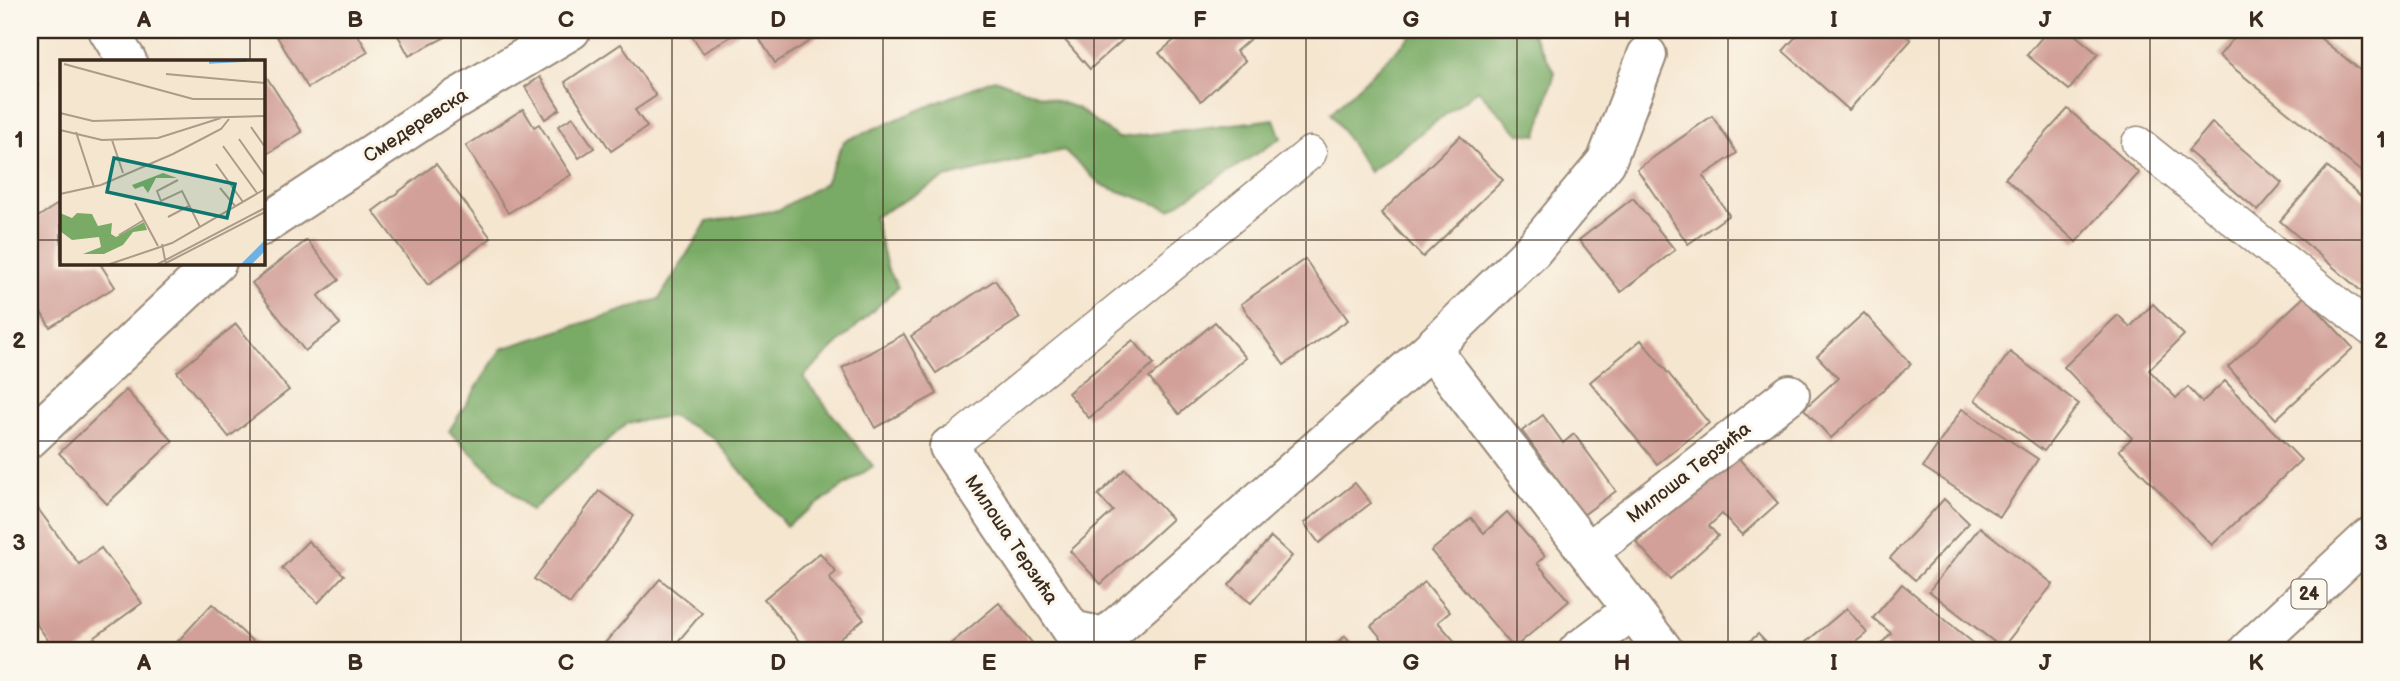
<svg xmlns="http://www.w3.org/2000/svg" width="2400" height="681" font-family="'Balsamiq Sans',sans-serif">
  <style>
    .forest { fill: #7aab66; stroke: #5a6a42; stroke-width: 2 }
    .building { fill: #d2a098 }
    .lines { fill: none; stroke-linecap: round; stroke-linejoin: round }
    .lane-casing { stroke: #988877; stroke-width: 35 }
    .street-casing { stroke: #988877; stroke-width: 42 }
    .primary-casing { stroke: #988877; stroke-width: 42 }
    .lane { stroke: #fff; stroke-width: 32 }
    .street { stroke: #fff; stroke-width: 38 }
    .primary { stroke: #fff; stroke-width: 38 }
    .grid { fill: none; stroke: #3b2a1e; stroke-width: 2; stroke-opacity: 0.55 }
    .labels { text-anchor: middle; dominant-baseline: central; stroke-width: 6; stroke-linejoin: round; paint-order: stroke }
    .shield { fill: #fbf7ec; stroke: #75685c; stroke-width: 2 }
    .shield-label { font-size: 18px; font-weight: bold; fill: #3b2a1e }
    .street-label { font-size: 19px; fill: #3b2a1e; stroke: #fbf7ec }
    .inset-river { fill: none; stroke: #6eb2e4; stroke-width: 3.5 }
    .inset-road { fill: none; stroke: #ab9b89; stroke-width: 2 }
    .view { fill: #0f766e; fill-opacity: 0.15; stroke: #0f766e; stroke-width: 3.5 }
    .inset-edge { fill: none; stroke: #3b2a1e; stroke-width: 3.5 }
    .neatline { fill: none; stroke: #3b2a1e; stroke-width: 2.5 }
    .grid-label { font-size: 23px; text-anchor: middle; font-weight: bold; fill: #3b2a1e }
  </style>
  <rect width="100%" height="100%" fill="#fbf7ec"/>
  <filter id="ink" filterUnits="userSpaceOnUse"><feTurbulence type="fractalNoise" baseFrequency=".0143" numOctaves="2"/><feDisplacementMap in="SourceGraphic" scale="14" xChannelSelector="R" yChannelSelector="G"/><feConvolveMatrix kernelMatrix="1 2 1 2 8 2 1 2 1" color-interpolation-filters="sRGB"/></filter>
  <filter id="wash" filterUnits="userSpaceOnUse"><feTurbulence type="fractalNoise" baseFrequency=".00686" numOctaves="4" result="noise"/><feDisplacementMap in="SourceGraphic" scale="28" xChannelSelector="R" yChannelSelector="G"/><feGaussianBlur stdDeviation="1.57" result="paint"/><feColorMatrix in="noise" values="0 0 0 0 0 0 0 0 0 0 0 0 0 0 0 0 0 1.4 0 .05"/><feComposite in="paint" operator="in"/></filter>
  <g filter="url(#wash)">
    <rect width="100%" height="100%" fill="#f5e6d0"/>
    <g class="forest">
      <path d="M1417,30H1530L1555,72L1537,135L1518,133L1478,90L1369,172L1331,113Z"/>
      <path d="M994,79L1077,108L1118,138L1274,119L1281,138L1170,209L1101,185L1064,150L945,178L874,217L887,267L898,287L803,377L873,466L786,526L713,437L671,416L627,423L531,511L449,431L501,349L659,299L707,222L778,210L825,183L844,141Z"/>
    </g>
    <g id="blocks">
      <g class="building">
        <path d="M273,30H355L368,52L308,88Z"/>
        <path d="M395,30H459L409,56Z"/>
        <path d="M688,30H742L703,53Z"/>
        <path d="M754,30H827L775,63Z"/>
        <path d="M1072,30H1134L1090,69L1063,38Z"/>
        <path d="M1186,30H1254L1257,33L1236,51L1245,61L1201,101L1159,53Z"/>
        <path d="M1802,30H1899L1911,40L1849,110L1783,51Z"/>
        <path d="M2048,30H2069L2098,54L2069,90L2027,55Z"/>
        <path d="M2240,30H2310L2370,78V179L2219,56Z"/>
        <path d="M621,44L656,96L635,110L647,127L611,151L565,82Z"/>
        <path d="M30,70L38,86L30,90Z"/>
        <path d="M262,70L302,132L262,157Z"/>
        <path d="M540,77L560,109L545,119L525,87Z"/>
        <path d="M523,109L534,127L539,124L571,175L508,213L466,146Z"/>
        <path d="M2068,109L2139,173L2076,242L2005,178Z"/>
        <path d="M1712,116L1737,153L1703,176L1729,215L1688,244L1637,169Z"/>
        <path d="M573,117L594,148L579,158L558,126Z"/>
        <path d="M2212,123L2282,183L2258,211L2188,151Z"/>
        <path d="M1460,136L1503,180L1423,257L1381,213Z"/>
        <path d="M436,164L491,238L428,285L373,211Z"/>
        <path d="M2327,167L2370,204V281L2361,291L2280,221Z"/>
        <path d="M1633,198L1675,250L1621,292L1579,240Z"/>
        <path d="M61,202V262H99L115,287L50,327L30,294V222Z"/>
        <path d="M307,240L339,280L318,296L340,324L305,351L252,283Z"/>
        <path d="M1305,259L1348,320L1284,365L1241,304Z"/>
        <path d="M995,280L1020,318L936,373L911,336Z"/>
        <path d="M2305,296L2353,348L2276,419L2228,367Z"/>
        <path d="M2153,304L2184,335L2149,370L2176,398L2188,387L2202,402L2225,381L2301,460L2212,545L2119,450L2132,438L2064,367L2118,315L2130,327Z"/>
        <path d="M1864,313L1911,364L1831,438L1804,409L1838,378L1817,356Z"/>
        <path d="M1215,322L1246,358L1179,414L1149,378Z"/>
        <path d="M236,324L289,390L229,437L177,372Z"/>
        <path d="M904,334L937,394L875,428L842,368Z"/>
        <path d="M1133,340L1154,364L1089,418L1068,393Z"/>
        <path d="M1641,340L1709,423L1657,464L1590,382Z"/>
        <path d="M2010,352L2079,404L2044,451L1975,400Z"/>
        <path d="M126,390L173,441L107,504L59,453Z"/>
        <path d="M1962,409L2038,459L2000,517L1923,467Z"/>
        <path d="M1543,415L1563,443L1574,434L1616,491L1583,515L1522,431Z"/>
        <path d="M1735,454L1778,503L1742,535L1722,514L1709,526L1718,536L1670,579L1636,542Z"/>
        <path d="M1125,469L1172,519L1101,584L1070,551L1113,511L1098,495Z"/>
        <path d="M1355,483L1371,503L1319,543L1304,523Z"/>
        <path d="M599,491L634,516L570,604L534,579Z"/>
        <path d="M1944,499L1969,523L1915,580L1890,558Z"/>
        <path d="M33,502L79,564L101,548L142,603L76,651H56L30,615V505Z"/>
        <path d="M1507,512L1545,556L1537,563L1569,601L1514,648L1431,551L1471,518L1484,533Z"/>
        <path d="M1980,527L2053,584L2002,648L1929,591Z"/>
        <path d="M1271,537L1292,556L1251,603L1229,585Z"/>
        <path d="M308,541L344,575L318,603L282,568Z"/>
        <path d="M820,553L836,572L829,578L864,619L826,651H807L764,599Z"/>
        <path d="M660,579L702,613L675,645L682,651H598Z"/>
        <path d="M1425,582L1450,612L1438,622L1463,651H1392L1371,626Z"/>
        <path d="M1902,584L1983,651H1892L1882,643L1891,633L1873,618Z"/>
        <path d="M999,603L1039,651H942Z"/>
        <path d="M212,604L263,651H169Z"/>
        <path d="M1847,608L1867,633L1844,651H1803L1800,647Z"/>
        <path d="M1758,634L1774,651H1739Z"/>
        <path d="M1345,636L1359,651H1329Z"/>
      </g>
    </g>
  </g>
  <g filter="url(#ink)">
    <use href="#blocks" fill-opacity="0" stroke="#988877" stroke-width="2"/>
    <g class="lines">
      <defs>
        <g id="lane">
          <path d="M2138,143L2370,329"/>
          <path d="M949,447L1310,153"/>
        </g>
        <g id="street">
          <path d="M108,30L127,61"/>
          <path d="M262,226L449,103L571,30"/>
          <path d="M1431,349L1532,251L1606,162L1647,55"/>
          <path d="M30,438L217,262"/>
          <path d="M949,447L1072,630L1105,637L1431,349L1664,651"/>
          <path d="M1588,552L1790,394"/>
          <path d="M1578,651L1631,611"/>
        </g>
        <path id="primary" d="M2248,651L2370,537"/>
      </defs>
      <use href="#lane" class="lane-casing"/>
      <use href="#street" class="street-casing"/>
      <use href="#primary" class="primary-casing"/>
      <use href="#lane" class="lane"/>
      <use href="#street" class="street"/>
      <use href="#primary" class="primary"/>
    </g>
  </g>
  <path class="grid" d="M250,30V61M461,30V651M672,30V651M883,30V651M1094,30V651M1306,30V651M1517,30V651M1728,30V651M1939,30V651M2150,30V651M30,240H61M262,240H2370M250,262V651M30,441H2370"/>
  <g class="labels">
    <rect class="shield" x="2291.5" y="579.5" width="35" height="29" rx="5"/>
    <g class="shield-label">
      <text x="2309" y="594">24</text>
    </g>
    <g class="street-label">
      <text transform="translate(416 126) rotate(-33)">Смедеревска</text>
      <text transform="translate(1689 473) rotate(-38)">Милоша Терзића</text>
      <text transform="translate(1011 540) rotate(56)">Милоша Терзића</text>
    </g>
  </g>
  <g transform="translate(60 60)">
    <rect width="205" height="205" fill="#f5e6d0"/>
    <path d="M103,113L117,118H96L88,133L83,126L75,129L72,125ZM0,153L12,158L17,153L32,154L38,166L52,163L51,174L56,177L84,162L87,170L73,172L63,185L44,194H23L41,187L39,177L12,180L0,171Z" fill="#7aab66"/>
    <path d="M205,180V191L191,205H180Z" fill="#6eb2e4"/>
    <path class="inset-river" d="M149,2L187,0"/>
    <path class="inset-road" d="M4,4L133,39H205M106,14L205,23M0,53L33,61L204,56M191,67L205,87M0,70L42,80L98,78L161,58M16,72L34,127M179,79L205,116M52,80L63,113M163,86L197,133M156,104L183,142M118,120L97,131L101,141L122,131L140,167M160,128L175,146M0,134L41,125L113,94L161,69L169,59M75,143L98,186M108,157L129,146M59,175L84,160M102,184L106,205M106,203L205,152M47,205L112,183L205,129M96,205L205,148"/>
    <path class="view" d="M54,98L175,124L167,158L47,132Z"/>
    <rect width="205" height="205" class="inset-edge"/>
  </g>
  <rect width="2400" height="681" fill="none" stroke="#fbf7ec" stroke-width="77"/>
  <rect x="38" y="38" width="2324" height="604" class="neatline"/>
  <g class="grid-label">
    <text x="144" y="27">A</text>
    <text x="355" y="27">B</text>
    <text x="566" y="27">C</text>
    <text x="778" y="27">D</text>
    <text x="989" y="27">E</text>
    <text x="1200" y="27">F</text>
    <text x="1411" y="27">G</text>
    <text x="1622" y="27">H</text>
    <text x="1834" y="27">I</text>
    <text x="2045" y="27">J</text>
    <text x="2256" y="27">K</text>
    <text x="19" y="147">1</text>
    <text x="2381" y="147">1</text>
    <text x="19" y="348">2</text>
    <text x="2381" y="348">2</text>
    <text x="19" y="550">3</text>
    <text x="2381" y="550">3</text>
    <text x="144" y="670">A</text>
    <text x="355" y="670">B</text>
    <text x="566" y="670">C</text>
    <text x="778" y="670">D</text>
    <text x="989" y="670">E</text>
    <text x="1200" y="670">F</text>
    <text x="1411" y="670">G</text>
    <text x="1622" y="670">H</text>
    <text x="1834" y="670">I</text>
    <text x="2045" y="670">J</text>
    <text x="2256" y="670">K</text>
  </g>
</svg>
